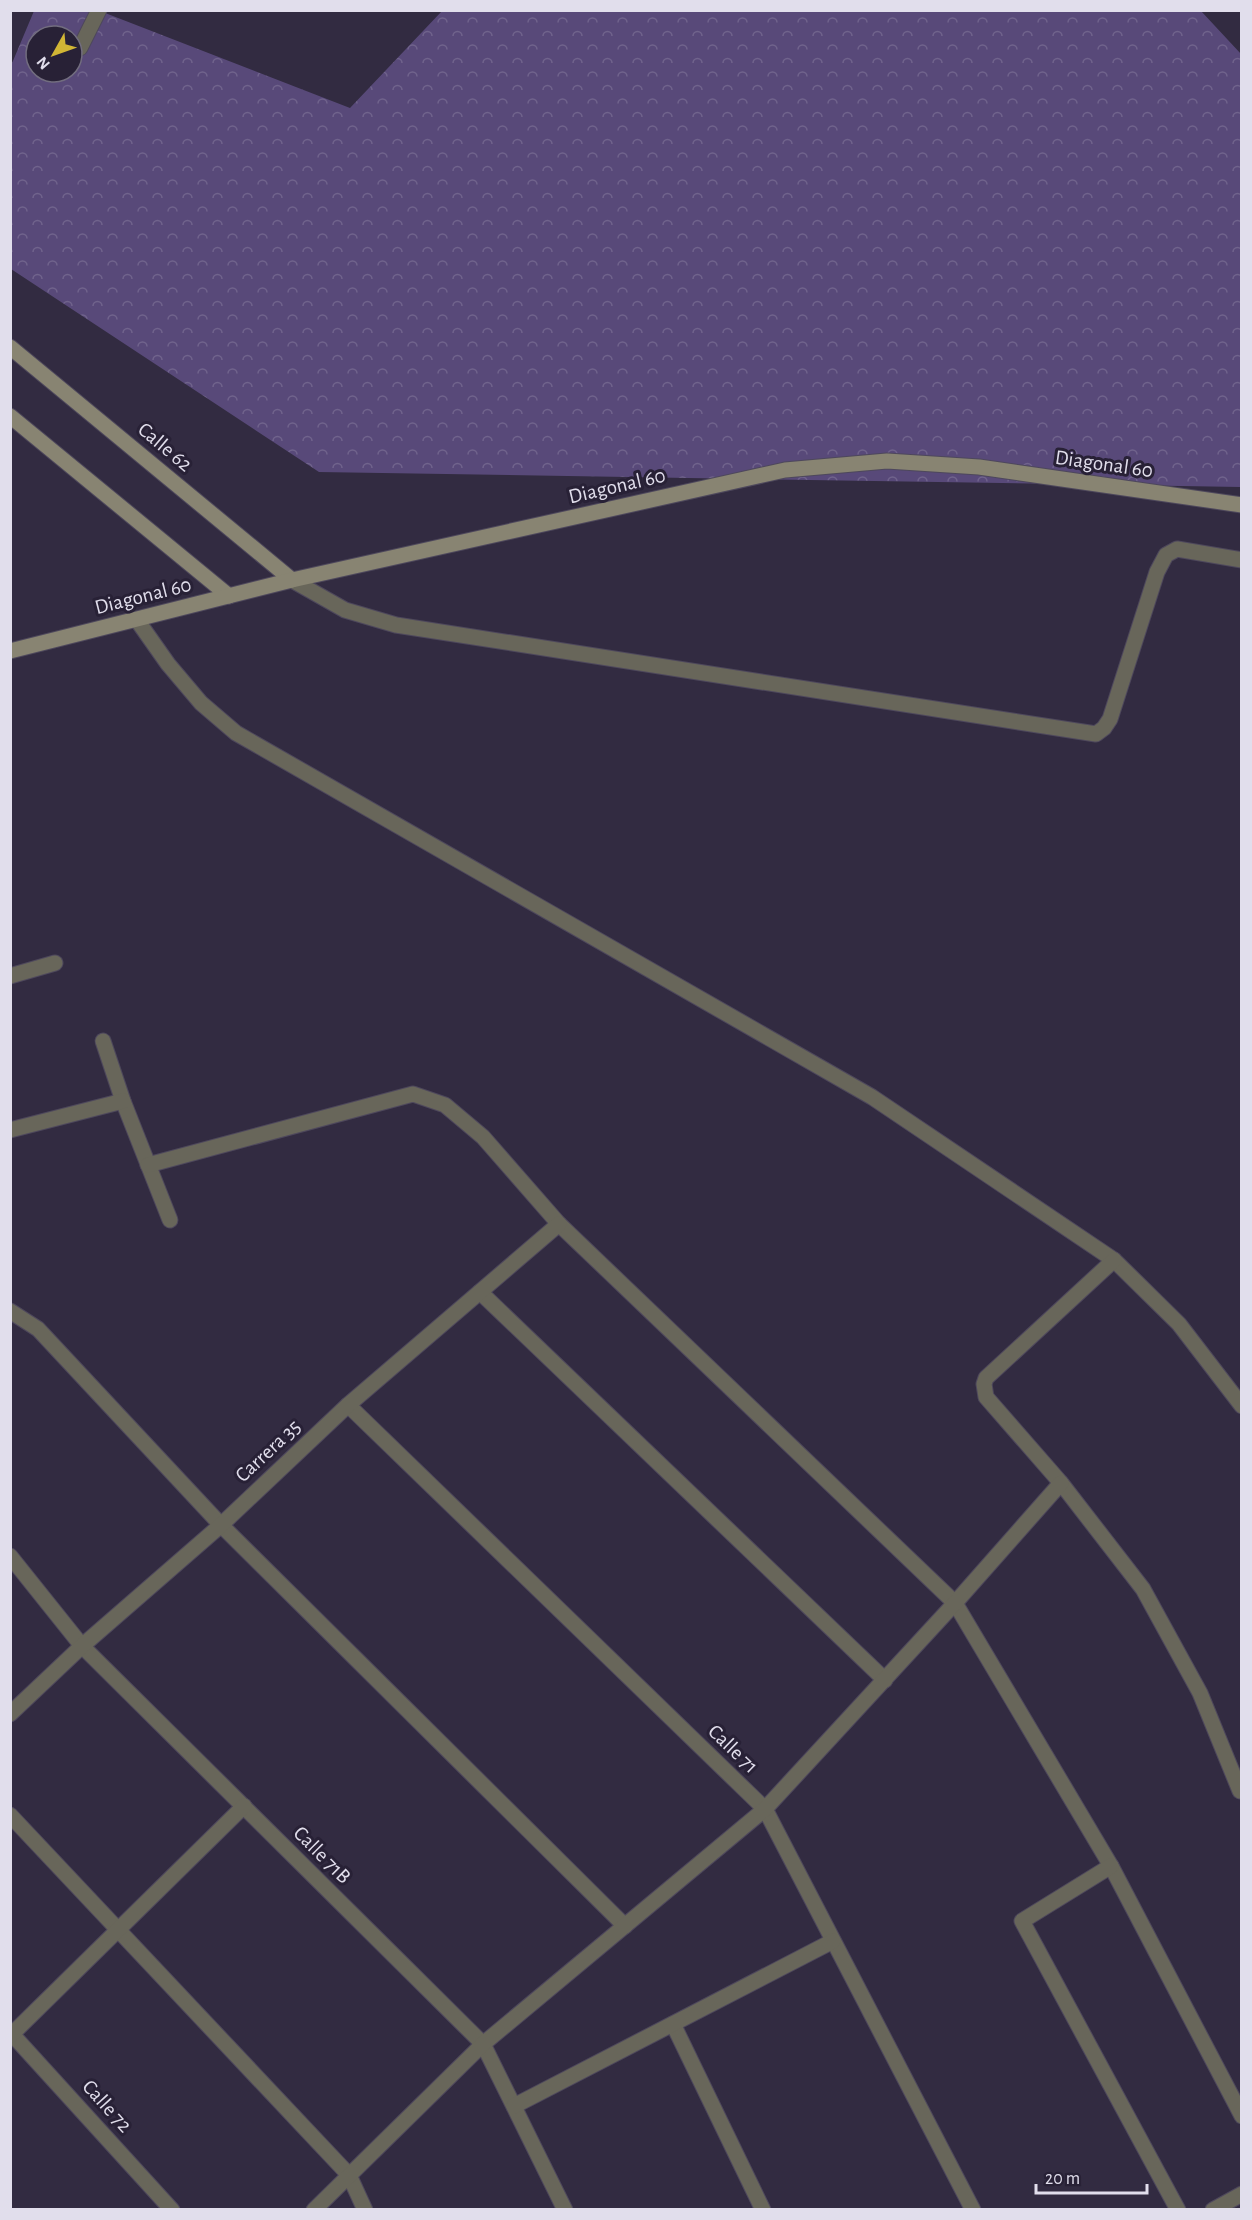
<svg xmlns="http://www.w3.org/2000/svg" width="1252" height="2220" font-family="'Alegreya Sans',sans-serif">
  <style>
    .park { fill: url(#park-crowns); fill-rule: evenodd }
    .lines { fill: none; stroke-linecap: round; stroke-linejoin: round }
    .service-casing { stroke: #4e485c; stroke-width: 17 }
    .minor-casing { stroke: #4e485c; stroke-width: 17 }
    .secondary-casing { stroke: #4e485c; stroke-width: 17 }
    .service { stroke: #68665a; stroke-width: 15 }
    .minor { stroke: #68665a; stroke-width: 15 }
    .secondary { stroke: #888472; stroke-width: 15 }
    .labels { text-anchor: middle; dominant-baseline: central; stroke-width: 6; stroke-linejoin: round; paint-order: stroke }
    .street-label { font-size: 21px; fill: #e1deec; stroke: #282136 }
  </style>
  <defs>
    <pattern id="park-crowns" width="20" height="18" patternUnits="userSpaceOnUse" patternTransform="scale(1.5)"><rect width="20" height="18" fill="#584979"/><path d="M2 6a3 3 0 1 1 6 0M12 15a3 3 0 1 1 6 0" fill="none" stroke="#70638c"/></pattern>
  </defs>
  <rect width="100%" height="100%" fill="#322b41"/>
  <path class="park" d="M34,11H100L350,108L442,11H1201L1241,54V487L319,472L11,269L10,68ZM36,36H72V72H36Z"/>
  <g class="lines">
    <defs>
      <path id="service" d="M292,580L345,610L396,625L1096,734L1104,728L1110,719L1157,572L1166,555L1177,549L1242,560"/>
      <g id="minor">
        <path d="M80,48L99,10"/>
        <path d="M137,620L168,664L201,703L236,733L872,1097L1114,1260L1179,1324L1242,1406"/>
        <path d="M10,976L55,963"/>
        <path d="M103,1041L123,1101L170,1220"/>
        <path d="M10,1130L123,1101"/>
        <path d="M148,1165L413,1094L445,1105L483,1137L559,1224L955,1603L1111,1866L1242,2116"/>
        <path d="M1114,1260L986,1378L984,1384L986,1397L1061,1483L1143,1589L1200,1693L1240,1791"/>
        <path d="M480,1292L885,1680"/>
        <path d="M10,1311L38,1329L221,1525L625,1926"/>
        <path d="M348,1405L765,1809L973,2210"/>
        <path d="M10,1556L82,1646L483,2044L565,2210"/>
        <path d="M10,1714L82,1646L221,1525L348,1405L559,1224"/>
        <path d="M10,1815L349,2175L365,2210"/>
        <path d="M1111,1866L1022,1921L1178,2210"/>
        <path d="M673,2024L763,2210"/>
        <path d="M10,2032L172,2210"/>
        <path d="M10,2036L244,1806"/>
        <path d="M514,2106L833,1941"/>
        <path d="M314,2210L483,2044L765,1809L955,1603L1061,1483"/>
        <path d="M1213,2210L1242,2194"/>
      </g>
      <g id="secondary">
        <path d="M10,347L292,580"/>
        <path d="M10,416L229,596"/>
        <path d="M10,651L292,580L785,470L887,461L979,467L1242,505"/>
      </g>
    </defs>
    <use href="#service" class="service-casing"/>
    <use href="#minor" class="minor-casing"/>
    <use href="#secondary" class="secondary-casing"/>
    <use href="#service" class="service"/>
    <use href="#minor" class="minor"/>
    <use href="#secondary" class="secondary"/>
  </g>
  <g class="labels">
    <g class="street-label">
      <text transform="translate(165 447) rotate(40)">Calle 62</text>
      <text transform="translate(1104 464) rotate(8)">Diagonal 60</text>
      <text transform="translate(617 486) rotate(-13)">Diagonal 60</text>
      <text transform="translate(143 596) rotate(-14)">Diagonal 60</text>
      <text transform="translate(268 1451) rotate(-43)">Carrera 35</text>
      <text transform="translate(733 1749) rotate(44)">Calle 71</text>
      <text transform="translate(322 1855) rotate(45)">Calle 71B</text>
      <text transform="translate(107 2106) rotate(48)">Calle 72</text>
    </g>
  </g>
  <rect width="1252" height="2220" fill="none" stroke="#e1deec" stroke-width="24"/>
  <g transform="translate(54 54) rotate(230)"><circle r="28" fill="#282136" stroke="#726d7f" stroke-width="1.5"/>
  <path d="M0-4.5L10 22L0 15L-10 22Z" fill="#d2b635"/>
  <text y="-9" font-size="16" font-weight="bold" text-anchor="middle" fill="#e1deec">N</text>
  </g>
  <path d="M1036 2184v9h111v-9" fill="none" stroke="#e1deec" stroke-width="3"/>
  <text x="1045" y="2184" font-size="18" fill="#e1deec" stroke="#282136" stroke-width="4.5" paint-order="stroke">20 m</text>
</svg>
